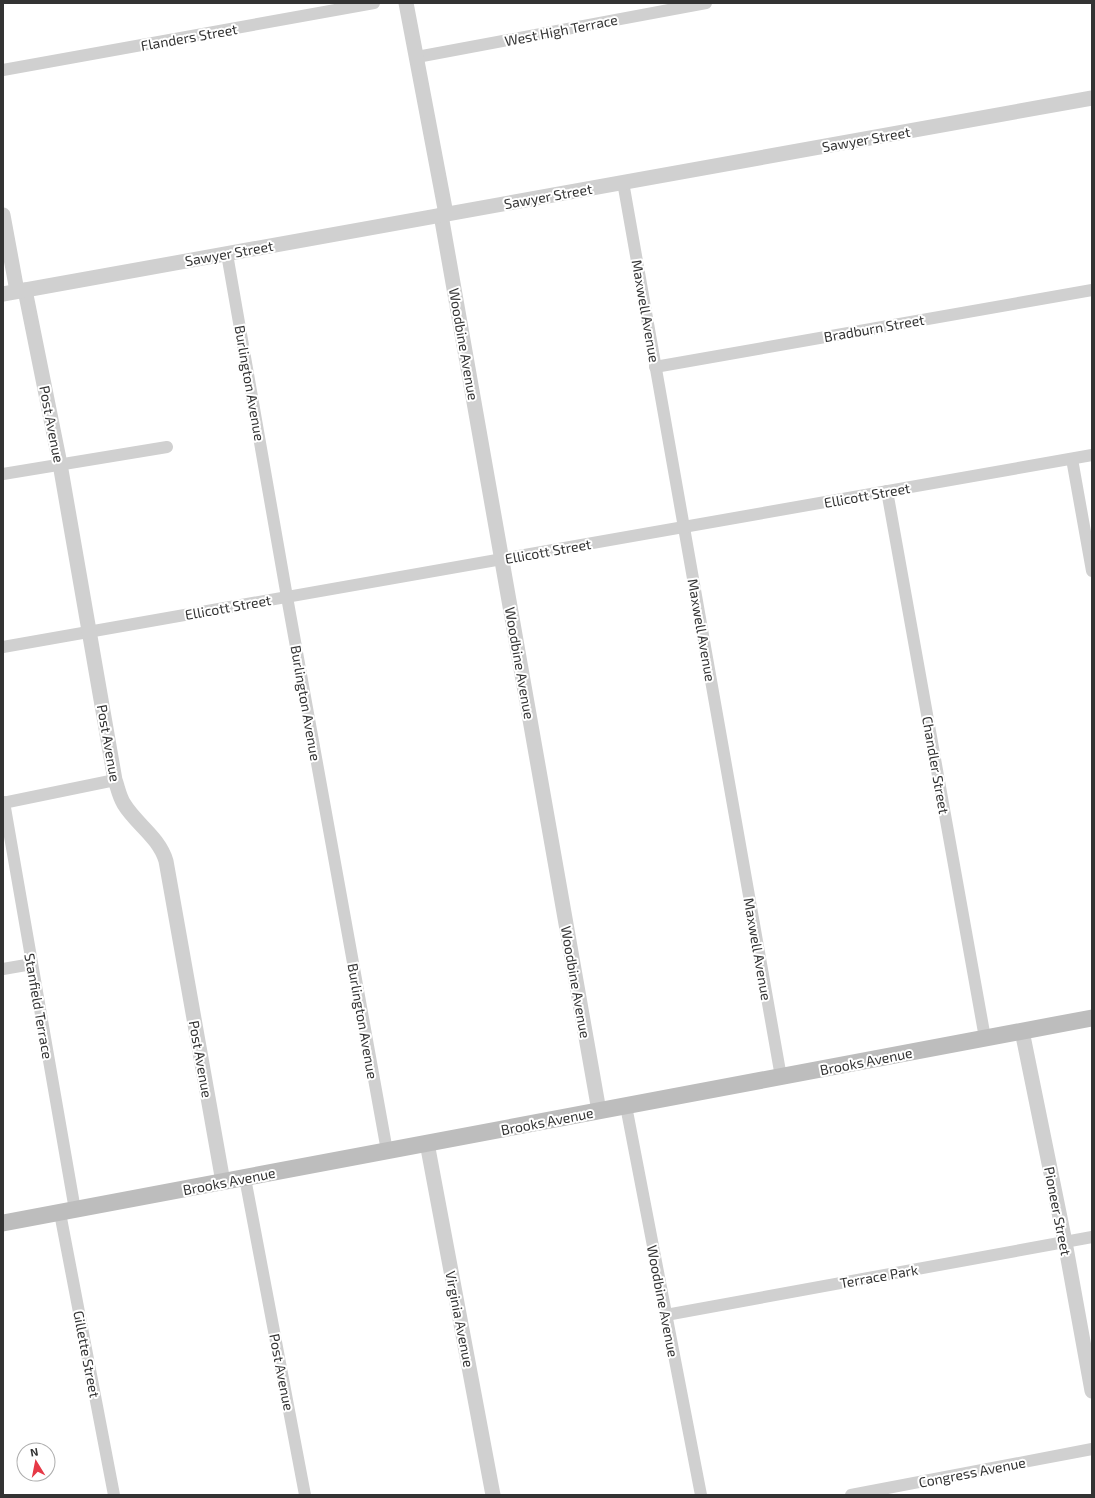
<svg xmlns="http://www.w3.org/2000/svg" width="1095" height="1498" font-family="'Exo 2',sans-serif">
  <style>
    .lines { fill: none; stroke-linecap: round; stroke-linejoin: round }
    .minor { stroke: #d0d0d0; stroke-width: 12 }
    .tertiary { stroke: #d0d0d0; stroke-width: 15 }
    .secondary { stroke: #bdbdbd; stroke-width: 17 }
    .labels { text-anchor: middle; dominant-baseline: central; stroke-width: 4; stroke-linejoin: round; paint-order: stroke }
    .street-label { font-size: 14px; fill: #333; stroke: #fff }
  </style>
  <rect width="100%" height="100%" fill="#fff"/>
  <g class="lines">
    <g class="minor">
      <path d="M417,57L706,3"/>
      <path d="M3,70L374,3"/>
      <path d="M623,182L781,1077"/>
      <path d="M227,254L287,597L387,1151"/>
      <path d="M655,367L1092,290"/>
      <path d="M1072,459L1092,571"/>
      <path d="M3,474L167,447"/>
      <path d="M887,491L985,1038"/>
      <path d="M3,647L1092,455"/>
      <path d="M4,802L75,1210"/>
      <path d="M3,803L115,780"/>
      <path d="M3,969L32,964"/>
      <path d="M626,1106L701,1495"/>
      <path d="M245,1178L305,1495"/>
      <path d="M60,1213L114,1495"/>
      <path d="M666,1315L1092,1237"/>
      <path d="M851,1495L1092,1449"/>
    </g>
    <g class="tertiary">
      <path d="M406,3L446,214"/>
      <path d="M3,215L17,291"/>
      <path d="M441,215L599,1111"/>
      <path d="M25,290L60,464L115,780C118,788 119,796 124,804C136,824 159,837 166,861L223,1182"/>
      <path d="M3,294L1092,98"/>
      <path d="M1022,1031L1065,1242L1092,1391"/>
      <path d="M427,1143L493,1495"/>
    </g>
    <path class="secondary" d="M3,1223L1092,1018"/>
  </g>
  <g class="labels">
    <g class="street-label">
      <text transform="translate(561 30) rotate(-11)">West High Terrace</text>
      <text transform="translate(189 37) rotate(-10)">Flanders Street</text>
      <text transform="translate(866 139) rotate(-10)">Sawyer Street</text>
      <text transform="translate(548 196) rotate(-10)">Sawyer Street</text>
      <text transform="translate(229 253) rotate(-10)">Sawyer Street</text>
      <text transform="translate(646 311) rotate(80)">Maxwell Avenue</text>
      <text transform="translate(874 328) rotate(-10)">Bradburn Street</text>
      <text transform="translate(464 344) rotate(80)">Woodbine Avenue</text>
      <text transform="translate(250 383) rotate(80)">Burlington Avenue</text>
      <text transform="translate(52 424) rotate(79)">Post Avenue</text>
      <text transform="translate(867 495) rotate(-10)">Ellicott Street</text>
      <text transform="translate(548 551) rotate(-10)">Ellicott Street</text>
      <text transform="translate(228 607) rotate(-10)">Ellicott Street</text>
      <text transform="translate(702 630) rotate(80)">Maxwell Avenue</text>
      <text transform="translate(520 663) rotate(80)">Woodbine Avenue</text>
      <text transform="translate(306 703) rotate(80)">Burlington Avenue</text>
      <text transform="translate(109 743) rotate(80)">Post Avenue</text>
      <text transform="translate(936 765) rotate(80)">Chandler Street</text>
      <text transform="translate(758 949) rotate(80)">Maxwell Avenue</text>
      <text transform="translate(576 982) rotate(80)">Woodbine Avenue</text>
      <text transform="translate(39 1006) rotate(80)">Stanfield Terrace</text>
      <text transform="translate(363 1021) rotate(80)">Burlington Avenue</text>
      <text transform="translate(201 1059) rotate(80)">Post Avenue</text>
      <text transform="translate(866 1061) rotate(-11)">Brooks Avenue</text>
      <text transform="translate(547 1121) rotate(-11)">Brooks Avenue</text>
      <text transform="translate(229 1181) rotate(-11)">Brooks Avenue</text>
      <text transform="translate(1058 1211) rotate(79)">Pioneer Street</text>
      <text transform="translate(879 1276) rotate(-10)">Terrace Park</text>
      <text transform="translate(663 1301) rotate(79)">Woodbine Avenue</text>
      <text transform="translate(460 1319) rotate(79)">Virginia Avenue</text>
      <text transform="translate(87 1354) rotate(79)">Gillette Street</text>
      <text transform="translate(282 1372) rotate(79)">Post Avenue</text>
      <text transform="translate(972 1472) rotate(-11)">Congress Avenue</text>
    </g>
  </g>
  <rect width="1095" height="1498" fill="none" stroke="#333333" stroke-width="8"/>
  <g transform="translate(36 1462) rotate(350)"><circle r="19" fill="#ffffff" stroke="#adadad"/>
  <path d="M0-3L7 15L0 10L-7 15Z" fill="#e63946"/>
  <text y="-6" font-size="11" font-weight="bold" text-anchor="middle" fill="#333333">N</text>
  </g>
</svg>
